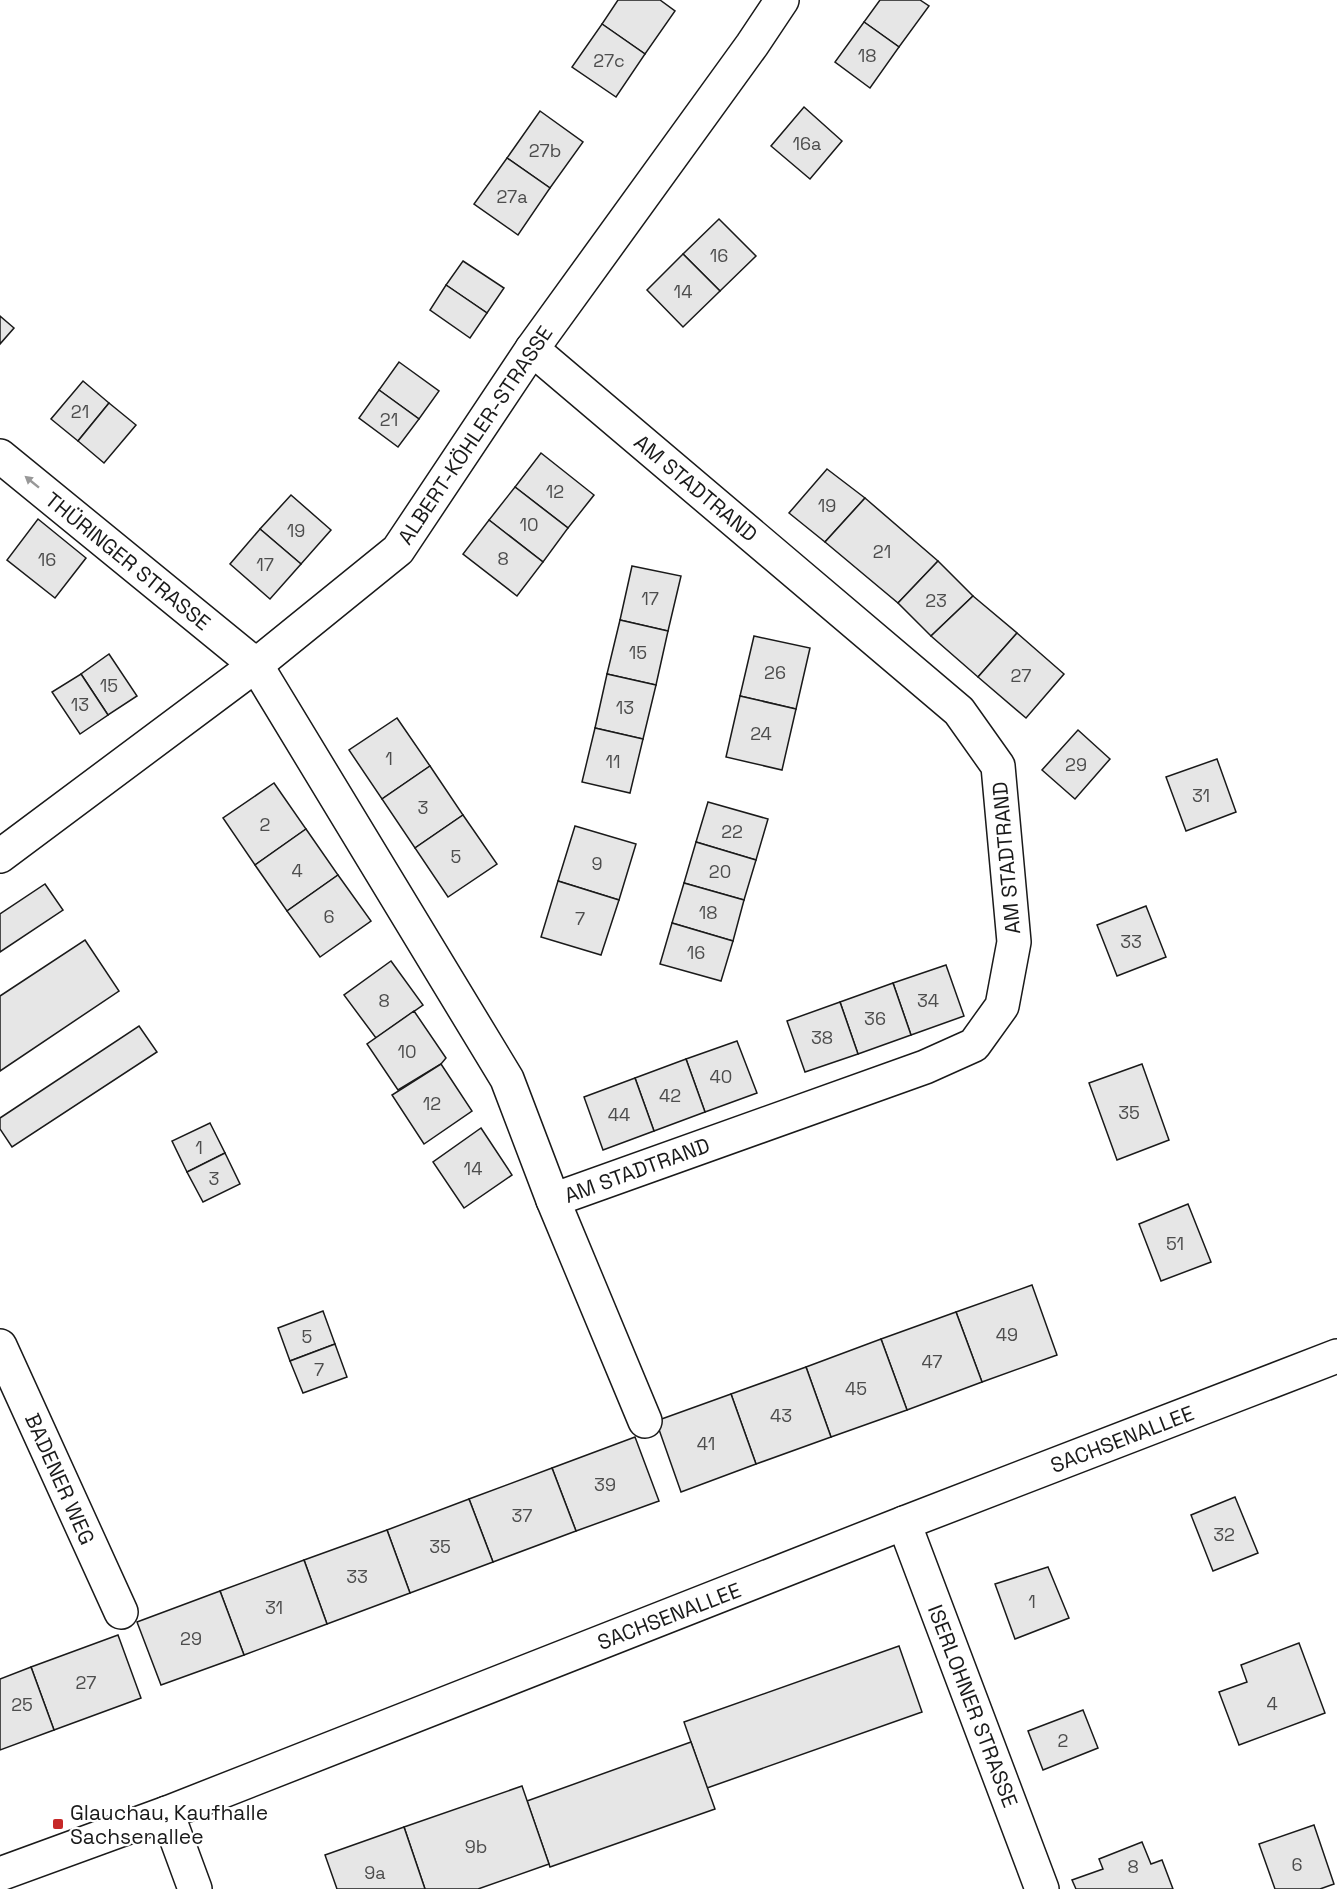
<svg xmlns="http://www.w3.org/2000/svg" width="1337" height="1889" font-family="'Space Grotesk',sans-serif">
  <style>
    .building { fill: #e6e6e6; stroke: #1a1a1a; stroke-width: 1.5 }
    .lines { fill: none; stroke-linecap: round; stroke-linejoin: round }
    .street-casing { stroke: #1a1a1a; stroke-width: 36 }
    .street { stroke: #fff; stroke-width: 33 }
    .oneway { fill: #989898 }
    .poi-dot { fill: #c62828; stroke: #fff; stroke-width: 2 }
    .labels { text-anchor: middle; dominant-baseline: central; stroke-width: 4.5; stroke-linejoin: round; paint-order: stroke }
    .number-label { font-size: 18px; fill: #4d4d4d }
    .street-label { font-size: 21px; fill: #1a1a1a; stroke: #fff }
    .poi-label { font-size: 21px; fill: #1a1a1a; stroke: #fff; text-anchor: start }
  </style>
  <rect width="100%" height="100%" fill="#fff"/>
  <g class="building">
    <path d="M618,0H660L675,11L645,54L602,24Z"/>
    <path d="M880,0H920L929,6L899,47L864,22Z"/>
    <path d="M864,22L899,47L870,88L835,62Z"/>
    <path d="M602,24L645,54L616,97L572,67Z"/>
    <path d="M804,107L842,141L810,179L771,146Z"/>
    <path d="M540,111L583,142L550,188L507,158Z"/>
    <path d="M507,158L550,188L518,235L474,204Z"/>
    <path d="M719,219L756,256L720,291L683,254Z"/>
    <path d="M683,254L720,291L683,327L647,290Z"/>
    <path d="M463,261L504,288L487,313L446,285Z"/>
    <path d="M446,285L487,313L470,338L430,310Z"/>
    <path d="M0,316L14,328L0,344Z"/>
    <path d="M399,362L439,391L419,419L379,390Z"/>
    <path d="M83,381L109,403L78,441L51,419Z"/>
    <path d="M379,390L419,419L398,447L359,418Z"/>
    <path d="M109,403L136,425L104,463L78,441Z"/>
    <path d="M541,453L594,495L568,528L515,487Z"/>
    <path d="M827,469L865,498L825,542L789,513Z"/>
    <path d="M515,487L568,528L543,562L489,520Z"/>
    <path d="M291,495L331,530L301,564L260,529Z"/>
    <path d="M865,498L938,561L898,603L825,542Z"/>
    <path d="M38,519L86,558L55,598L7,560Z"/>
    <path d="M489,520L543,562L517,596L463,554Z"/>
    <path d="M260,529L301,564L270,599L230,564Z"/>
    <path d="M938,561L973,596L931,636L898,603Z"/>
    <path d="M632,566L681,576L668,631L620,620Z"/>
    <path d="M973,596L1017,633L978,677L931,636Z"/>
    <path d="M620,620L668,631L656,685L607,674Z"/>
    <path d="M1017,633L1064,674L1026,718L978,677Z"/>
    <path d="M754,636L810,648L796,709L740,696Z"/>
    <path d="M109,654L137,696L108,715L81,674Z"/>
    <path d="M81,674L108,715L80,734L52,692Z"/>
    <path d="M607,674L656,685L643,739L595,728Z"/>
    <path d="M740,696L796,709L782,770L726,757Z"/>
    <path d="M397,718L430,766L382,799L349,750Z"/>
    <path d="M595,728L643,739L630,793L582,782Z"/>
    <path d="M1078,730L1110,759L1075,799L1042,770Z"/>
    <path d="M1217,759L1236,812L1186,831L1166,777Z"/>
    <path d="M430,766L463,815L415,848L382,799Z"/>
    <path d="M274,783L306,829L255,865L223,818Z"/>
    <path d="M708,802L768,819L756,860L696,842Z"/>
    <path d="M463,815L497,864L448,897L415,848Z"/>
    <path d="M575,826L636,844L619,900L558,881Z"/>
    <path d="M306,829L338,875L287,911L255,865Z"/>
    <path d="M696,842L756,860L744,900L684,883Z"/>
    <path d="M338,875L371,921L320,957L287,911Z"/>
    <path d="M558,881L619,900L601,955L541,937Z"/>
    <path d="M684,883L744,900L733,941L672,923Z"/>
    <path d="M45,884L63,910L0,952V914Z"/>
    <path d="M1146,906L1166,957L1117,976L1097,925Z"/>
    <path d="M672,923L733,941L721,981L660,964Z"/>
    <path d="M85,940L119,991L0,1071V996Z"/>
    <path d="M391,961L423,1005L376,1038L344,995Z"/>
    <path d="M946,965L964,1016L911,1035L893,983Z"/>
    <path d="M893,983L911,1035L858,1054L840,1002Z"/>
    <path d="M840,1002L858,1054L805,1072L787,1021Z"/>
    <path d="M414,1011L446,1058L441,1064L398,1090L367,1044Z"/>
    <path d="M139,1026L157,1052L12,1147L0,1129V1118Z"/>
    <path d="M737,1041L757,1093L705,1112L686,1059Z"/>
    <path d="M686,1059L705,1112L654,1131L635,1078Z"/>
    <path d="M441,1064L472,1111L424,1144L392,1095Z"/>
    <path d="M1142,1064L1169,1140L1117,1160L1089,1083Z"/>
    <path d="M635,1078L654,1131L603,1150L584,1097Z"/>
    <path d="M210,1123L225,1153L187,1172L172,1141Z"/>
    <path d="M481,1128L512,1175L464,1208L433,1162Z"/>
    <path d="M225,1153L240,1184L203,1202L187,1172Z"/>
    <path d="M1188,1204L1211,1262L1161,1281L1139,1224Z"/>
    <path d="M1032,1285L1057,1355L982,1382L956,1312Z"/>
    <path d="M323,1311L335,1344L290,1361L278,1328Z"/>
    <path d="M956,1312L982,1382L907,1410L881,1339Z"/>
    <path d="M881,1339L907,1410L831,1437L806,1367Z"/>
    <path d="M335,1344L347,1377L303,1393L290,1361Z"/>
    <path d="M806,1367L831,1437L756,1464L731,1394Z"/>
    <path d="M731,1394L756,1464L681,1492L656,1421Z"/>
    <path d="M635,1437L659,1501L576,1531L552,1468Z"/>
    <path d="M552,1468L576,1531L493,1562L469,1499Z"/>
    <path d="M1235,1497L1258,1553L1213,1571L1191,1515Z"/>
    <path d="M469,1499L493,1562L410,1593L387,1530Z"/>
    <path d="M387,1530L410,1593L327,1624L304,1560Z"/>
    <path d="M304,1560L327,1624L244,1655L220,1591Z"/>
    <path d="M1048,1567L1069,1618L1015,1639L995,1584Z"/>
    <path d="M220,1591L244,1655L161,1685L137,1622Z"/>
    <path d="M118,1635L141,1698L54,1730L31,1667Z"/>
    <path d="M1299,1643L1325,1713L1239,1745L1219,1692L1247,1682L1241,1665Z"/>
    <path d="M899,1646L922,1712L707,1788L684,1722Z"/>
    <path d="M31,1667L54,1730L0,1750V1679Z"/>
    <path d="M1083,1710L1098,1748L1043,1770L1028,1731Z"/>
    <path d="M691,1742L715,1809L550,1867L527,1801Z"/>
    <path d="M522,1786L549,1864L478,1889H425L404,1827Z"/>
    <path d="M1314,1825L1334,1884L1320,1889H1275L1259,1844Z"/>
    <path d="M404,1827L425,1889H337L325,1855Z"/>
    <path d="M1142,1842L1151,1864L1162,1860L1173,1889H1076L1072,1880L1103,1869L1099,1859Z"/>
  </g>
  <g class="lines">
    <defs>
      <g id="street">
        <path d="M0,456L256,665L507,1079L553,1200L925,1067L974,1045L1002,1006L1014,942L998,766L959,711L532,349"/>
        <path d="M0,856L256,665L398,550L532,349L752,45L782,0"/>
        <path d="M553,1200L645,1421"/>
        <path d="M0,1346L121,1612"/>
        <path d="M904,1523L1042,1889"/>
        <path d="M167,1813L195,1889"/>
        <path d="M0,1874L167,1813L904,1523L1337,1356"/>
      </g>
    </defs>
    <use href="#street" class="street-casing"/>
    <use href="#street" class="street"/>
  </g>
  <defs><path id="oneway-solid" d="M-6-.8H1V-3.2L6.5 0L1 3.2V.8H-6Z" transform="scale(1.5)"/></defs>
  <use class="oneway" href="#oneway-solid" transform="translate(32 482) rotate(-141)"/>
  <rect class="poi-dot" x="52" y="1818" width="12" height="12" rx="3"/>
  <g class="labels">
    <g class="number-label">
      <text x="867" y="55">18</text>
      <text x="609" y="60">27c</text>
      <text x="807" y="143">16a</text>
      <text x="545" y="150">27b</text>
      <text x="512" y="196">27a</text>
      <text x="719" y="255">16</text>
      <text x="683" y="291">14</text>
      <text x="80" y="411">21</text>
      <text x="389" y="419">21</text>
      <text x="555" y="491">12</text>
      <text x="827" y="505">19</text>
      <text x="529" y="524">10</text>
      <text x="296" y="530">19</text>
      <text x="882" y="551">21</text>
      <text x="503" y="558">8</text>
      <text x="47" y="559">16</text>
      <text x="265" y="564">17</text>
      <text x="650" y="598">17</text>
      <text x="936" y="600">23</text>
      <text x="638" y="652">15</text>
      <text x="775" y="672">26</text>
      <text x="1021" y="675">27</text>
      <text x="109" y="685">15</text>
      <text x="80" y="704">13</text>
      <text x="625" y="707">13</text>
      <text x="761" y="733">24</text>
      <text x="389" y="758">1</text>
      <text x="613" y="761">11</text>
      <text x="1076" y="764">29</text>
      <text x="1201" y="795">31</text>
      <text x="423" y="807">3</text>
      <text x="265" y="824">2</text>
      <text x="732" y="831">22</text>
      <text x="456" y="856">5</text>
      <text x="597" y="863">9</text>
      <text x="297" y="870">4</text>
      <text x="720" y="871">20</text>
      <text x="708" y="912">18</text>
      <text x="329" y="916">6</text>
      <text x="580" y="918">7</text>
      <text x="1131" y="941">33</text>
      <text x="696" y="952">16</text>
      <text x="384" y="1000">8</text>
      <text x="928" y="1000">34</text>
      <text x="875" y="1018">36</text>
      <text x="822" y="1037">38</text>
      <text x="407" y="1051">10</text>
      <text x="721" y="1076">40</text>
      <text x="670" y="1095">42</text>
      <text x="432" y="1103">12</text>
      <text x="1129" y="1112">35</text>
      <text x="619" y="1114">44</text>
      <text x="199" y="1147">1</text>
      <text x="473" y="1168">14</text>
      <text x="214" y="1178">3</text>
      <text x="1175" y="1243">51</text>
      <text x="1007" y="1334">49</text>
      <text x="307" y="1336">5</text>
      <text x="932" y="1361">47</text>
      <text x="319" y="1369">7</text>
      <text x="856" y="1388">45</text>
      <text x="781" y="1415">43</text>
      <text x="706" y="1443">41</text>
      <text x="605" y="1484">39</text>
      <text x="522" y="1515">37</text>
      <text x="1224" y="1534">32</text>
      <text x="440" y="1546">35</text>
      <text x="357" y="1576">33</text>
      <text x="1032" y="1601">1</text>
      <text x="274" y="1607">31</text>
      <text x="191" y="1638">29</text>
      <text x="86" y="1682">27</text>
      <text x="1272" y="1703">4</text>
      <text x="22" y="1704">25</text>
      <text x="1063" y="1740">2</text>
      <text x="476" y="1846">9b</text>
      <text x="1297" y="1864">6</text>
      <text x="1133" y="1866">8</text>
      <text x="375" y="1872">9a</text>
    </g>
    <g class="street-label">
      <text transform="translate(475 435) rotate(-56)">ALBERT-KÖHLER-STRASSE</text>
      <text transform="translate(696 488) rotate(40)">AM STADTRAND</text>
      <text transform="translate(128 561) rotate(39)">THÜRINGER STRASSE</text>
      <text transform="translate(1006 858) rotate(-95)">AM STADTRAND</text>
      <text transform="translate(637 1170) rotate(-20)">AM STADTRAND</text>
      <text transform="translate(1122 1439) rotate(-21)">SACHSENALLEE</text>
      <text transform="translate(60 1479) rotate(66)">BADENER WEG</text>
      <text transform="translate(669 1616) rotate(-21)">SACHSENALLEE</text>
      <text transform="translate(973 1706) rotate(69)">ISERLOHNER STRASSE</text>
    </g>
    <g class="poi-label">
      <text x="70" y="1812">Glauchau, Kaufhalle<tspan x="70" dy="24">Sachsenallee</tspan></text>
    </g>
  </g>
</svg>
